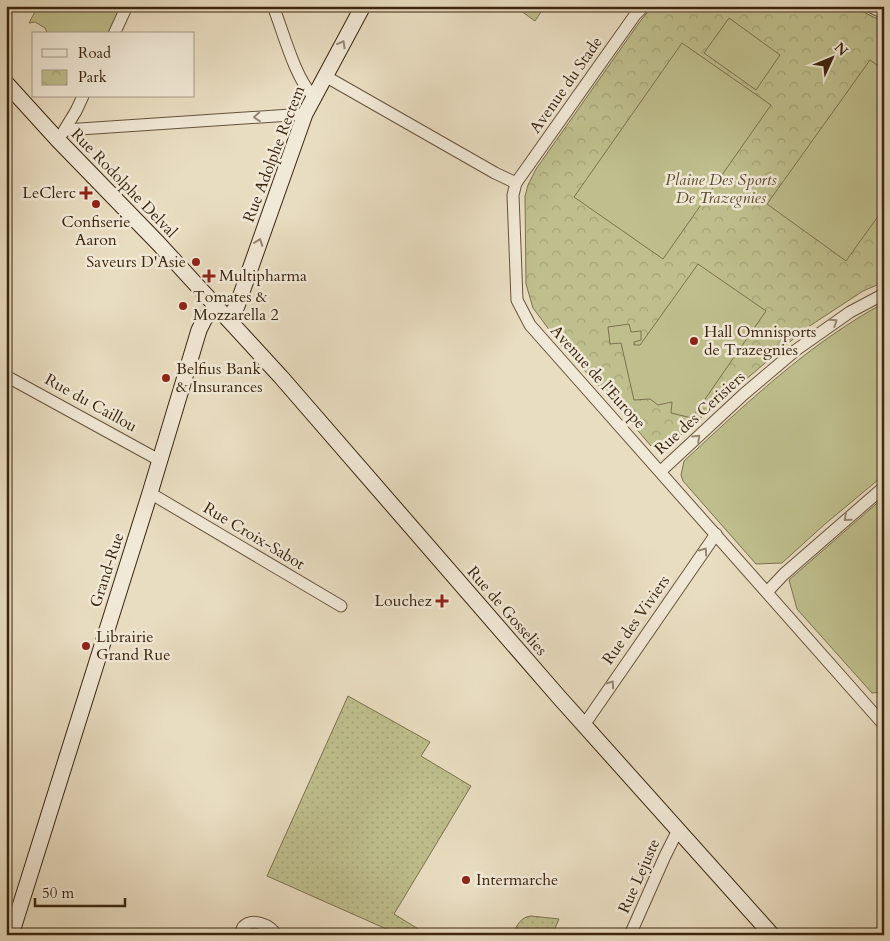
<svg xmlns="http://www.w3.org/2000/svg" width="890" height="941" font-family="Cardo,serif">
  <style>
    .grass { fill: url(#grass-dots); stroke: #7c724e }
    .park { fill: url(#park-crowns); stroke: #7c724e }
    .garden { fill: #bfbf8d; stroke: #7c724e }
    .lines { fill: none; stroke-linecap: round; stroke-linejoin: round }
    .street-casing { stroke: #66533c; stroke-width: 13 }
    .secondary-casing { stroke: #3a250f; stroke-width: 17 }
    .street { stroke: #f1e9d7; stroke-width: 11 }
    .secondary { stroke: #f1e9d7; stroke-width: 15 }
    .oneway { stroke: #968773 }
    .poi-dot { fill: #8f2418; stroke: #f1e9d7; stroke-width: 2 }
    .labels { text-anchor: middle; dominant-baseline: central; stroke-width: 5; stroke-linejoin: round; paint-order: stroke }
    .street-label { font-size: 16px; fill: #3a250f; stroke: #f1e9d7 }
    .park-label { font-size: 16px; font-style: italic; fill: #5b4c2e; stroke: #f1e9d7 }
    .poi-label { font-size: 16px; fill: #3a250f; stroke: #f1e9d7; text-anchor: start }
  </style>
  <defs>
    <pattern id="grass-dots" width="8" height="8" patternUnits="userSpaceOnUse" patternTransform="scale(1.25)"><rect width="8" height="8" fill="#bfbf8d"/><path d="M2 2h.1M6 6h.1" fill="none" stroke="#a5a478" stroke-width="1.8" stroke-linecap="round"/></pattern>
    <pattern id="park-crowns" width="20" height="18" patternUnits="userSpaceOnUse" patternTransform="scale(1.25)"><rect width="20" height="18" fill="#bfbf8d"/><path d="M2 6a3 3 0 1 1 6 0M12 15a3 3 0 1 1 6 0" fill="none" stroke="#a5a478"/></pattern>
  </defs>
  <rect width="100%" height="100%" fill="#e9ddc1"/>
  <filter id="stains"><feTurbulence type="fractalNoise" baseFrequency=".004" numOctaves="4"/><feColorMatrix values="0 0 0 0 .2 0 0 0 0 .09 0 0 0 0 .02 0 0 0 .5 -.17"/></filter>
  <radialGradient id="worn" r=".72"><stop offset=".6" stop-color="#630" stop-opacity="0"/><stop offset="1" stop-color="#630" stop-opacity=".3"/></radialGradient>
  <g class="grass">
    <path d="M348,696L430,742L421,756L471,786L394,914L428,935H400L267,876Z"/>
    <path d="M531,916L559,919L552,935H512C517,926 520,917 531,916Z"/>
  </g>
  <path class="park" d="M653,6H851L884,22V282L863,291L805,329L669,445L651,446L610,398L559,343L533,308L526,284L525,196L528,185L536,169L641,20Z"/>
  <g class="garden">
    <path d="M38,6H121L108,34H48L45,28L35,22L29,23Z"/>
    <path d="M514,6H545L535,21Z"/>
    <path d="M729,18L780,55L756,90L704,53Z"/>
    <path d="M682,43L771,105L663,259L574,197Z"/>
    <path d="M870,60L884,70V208L846,261L767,204Z"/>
    <path d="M698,264L766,311L692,418L671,413L672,402L658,405L650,399L634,400L621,343L610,344L608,327L629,324L631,332L641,331V340L634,342V345H640Z"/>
    <path d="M884,303V475L825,524L782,563L756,564L683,481L681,475L684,461C747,403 808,344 884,303Z"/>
    <path d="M884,497V692L872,693L797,609L789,580Z"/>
  </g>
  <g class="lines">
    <defs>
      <g id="street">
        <path d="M273,6C283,31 295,78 313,96"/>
        <path d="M644,6L635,15L516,183L513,195L517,300L530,325L884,725"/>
        <path d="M869,6L884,13"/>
        <path d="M114,34L127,6"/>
        <path d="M325,76L495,173L516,183"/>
        <path d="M65,130L305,114"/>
        <path d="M62,134L76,111L83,96"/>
        <path d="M6,376L159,460"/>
        <path d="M661,471L744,394L796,350L850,312L884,294"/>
        <path d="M150,493L341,606"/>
        <path d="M767,592L784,574L884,487"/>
        <path d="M584,725L716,534"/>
        <path d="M240,935C241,932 242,929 243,927C252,917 271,925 276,935"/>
        <path d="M630,935L665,856L678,830"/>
      </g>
      <g id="secondary">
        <path d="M6,83L57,139L158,243L281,377L558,696L772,935"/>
        <path d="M228,319L237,306L305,114L363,6"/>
        <path d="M11,935L150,493L199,330L205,318L217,307"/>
      </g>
    </defs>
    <use href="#street" class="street-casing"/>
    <use href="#secondary" class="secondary-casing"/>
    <use href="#street" class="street"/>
    <use href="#secondary" class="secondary"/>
  </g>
  <defs><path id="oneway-chevron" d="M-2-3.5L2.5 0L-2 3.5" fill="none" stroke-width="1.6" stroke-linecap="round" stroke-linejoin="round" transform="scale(1.25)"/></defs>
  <g class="oneway">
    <use href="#oneway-chevron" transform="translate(342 44) rotate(-61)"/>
    <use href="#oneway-chevron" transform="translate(257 117) rotate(176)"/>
    <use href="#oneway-chevron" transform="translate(259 242) rotate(-70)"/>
    <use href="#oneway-chevron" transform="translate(834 322) rotate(-34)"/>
    <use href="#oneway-chevron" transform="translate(697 438) rotate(-43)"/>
    <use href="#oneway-chevron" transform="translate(847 518) rotate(139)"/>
    <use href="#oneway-chevron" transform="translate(704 551) rotate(-55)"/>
    <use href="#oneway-chevron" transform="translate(611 684) rotate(-55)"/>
  </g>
  <g class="poi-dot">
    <path d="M83.5 185.5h5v5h5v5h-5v5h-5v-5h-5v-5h5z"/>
    <circle cx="96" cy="204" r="5"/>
    <circle cx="196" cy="262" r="5"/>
    <path d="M206.5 268.5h5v5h5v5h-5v5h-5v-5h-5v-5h5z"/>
    <circle cx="183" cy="306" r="5"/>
    <circle cx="694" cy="341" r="5"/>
    <circle cx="166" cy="378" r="5"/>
    <path d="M439.5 593.5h5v5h5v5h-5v5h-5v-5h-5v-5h5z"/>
    <circle cx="86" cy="646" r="5"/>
    <circle cx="466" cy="880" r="5"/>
  </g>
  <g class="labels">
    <g class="street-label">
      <text transform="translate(566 85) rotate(-55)">Avenue du Stade</text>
      <text transform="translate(274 154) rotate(-69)">Rue Adolphe Rectem</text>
      <text transform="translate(124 183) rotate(46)">Rue Rodolphe Delval</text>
      <text transform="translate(598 377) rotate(48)">Avenue de l'Europe</text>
      <text transform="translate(91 403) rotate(29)">Rue du Caillou</text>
      <text transform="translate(700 413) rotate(-42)">Rue des Cerisiers</text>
      <text transform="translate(254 536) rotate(31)">Rue Croix-Sabot</text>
      <text transform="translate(107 570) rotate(-72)">Grand-Rue</text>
      <text transform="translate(507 611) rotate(49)">Rue de Gosselies</text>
      <text transform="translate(636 620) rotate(-55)">Rue des Viviers</text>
      <text transform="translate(639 876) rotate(-66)">Rue Lejuste</text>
    </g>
    <g class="park-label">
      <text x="721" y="180">Plaine Des Sports<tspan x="721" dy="18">De Trazegnies</tspan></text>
    </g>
    <g class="poi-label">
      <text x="76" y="193" text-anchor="end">LeClerc</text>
      <text x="96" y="222" text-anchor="middle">Confiserie<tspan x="96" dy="18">Aaron</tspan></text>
      <text x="186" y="262" text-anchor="end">Saveurs D'Asie</text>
      <text x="219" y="276">Multipharma</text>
      <text x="193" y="297">Tomates &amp;<tspan x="193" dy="18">Mozzarella 2</tspan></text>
      <text x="704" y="332">Hall Omnisports<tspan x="704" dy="18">de Trazegnies</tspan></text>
      <text x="176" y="369">Belfius Bank<tspan x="176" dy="18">&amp; Insurances</tspan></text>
      <text x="432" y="601" text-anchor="end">Louchez</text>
      <text x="96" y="637">Librairie<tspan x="96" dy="18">Grand Rue</tspan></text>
      <text x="476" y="880">Intermarche</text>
    </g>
  </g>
  <rect width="890" height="941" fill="none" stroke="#e9ddc1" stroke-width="25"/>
  <rect x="8" y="8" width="875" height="926" fill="none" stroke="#3a250f" stroke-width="2.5"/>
  <rect x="12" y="12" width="865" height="916" fill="none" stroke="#3a250f"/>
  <rect x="32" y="32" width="162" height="65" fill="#f1e9d7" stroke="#a89b87"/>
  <rect x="42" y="49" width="25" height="8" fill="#f1e9d7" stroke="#a89b87"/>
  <text x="78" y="58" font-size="15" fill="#3a250f">Road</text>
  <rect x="42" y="70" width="25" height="15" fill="url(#park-crowns)" stroke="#a89b87"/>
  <text x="78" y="82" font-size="15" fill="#3a250f">Park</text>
  <g transform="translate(832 58) rotate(46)" stroke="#f1e9d7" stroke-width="4" paint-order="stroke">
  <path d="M0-4L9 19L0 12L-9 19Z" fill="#3a250f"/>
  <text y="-8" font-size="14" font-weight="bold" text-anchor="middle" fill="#3a250f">N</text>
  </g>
  <path d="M35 898v8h90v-8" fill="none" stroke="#3a250f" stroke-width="2.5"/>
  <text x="42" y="898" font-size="15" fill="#3a250f" stroke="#f1e9d7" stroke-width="4" paint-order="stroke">50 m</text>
  <rect width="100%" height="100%" filter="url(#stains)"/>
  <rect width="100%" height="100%" fill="url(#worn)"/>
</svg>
